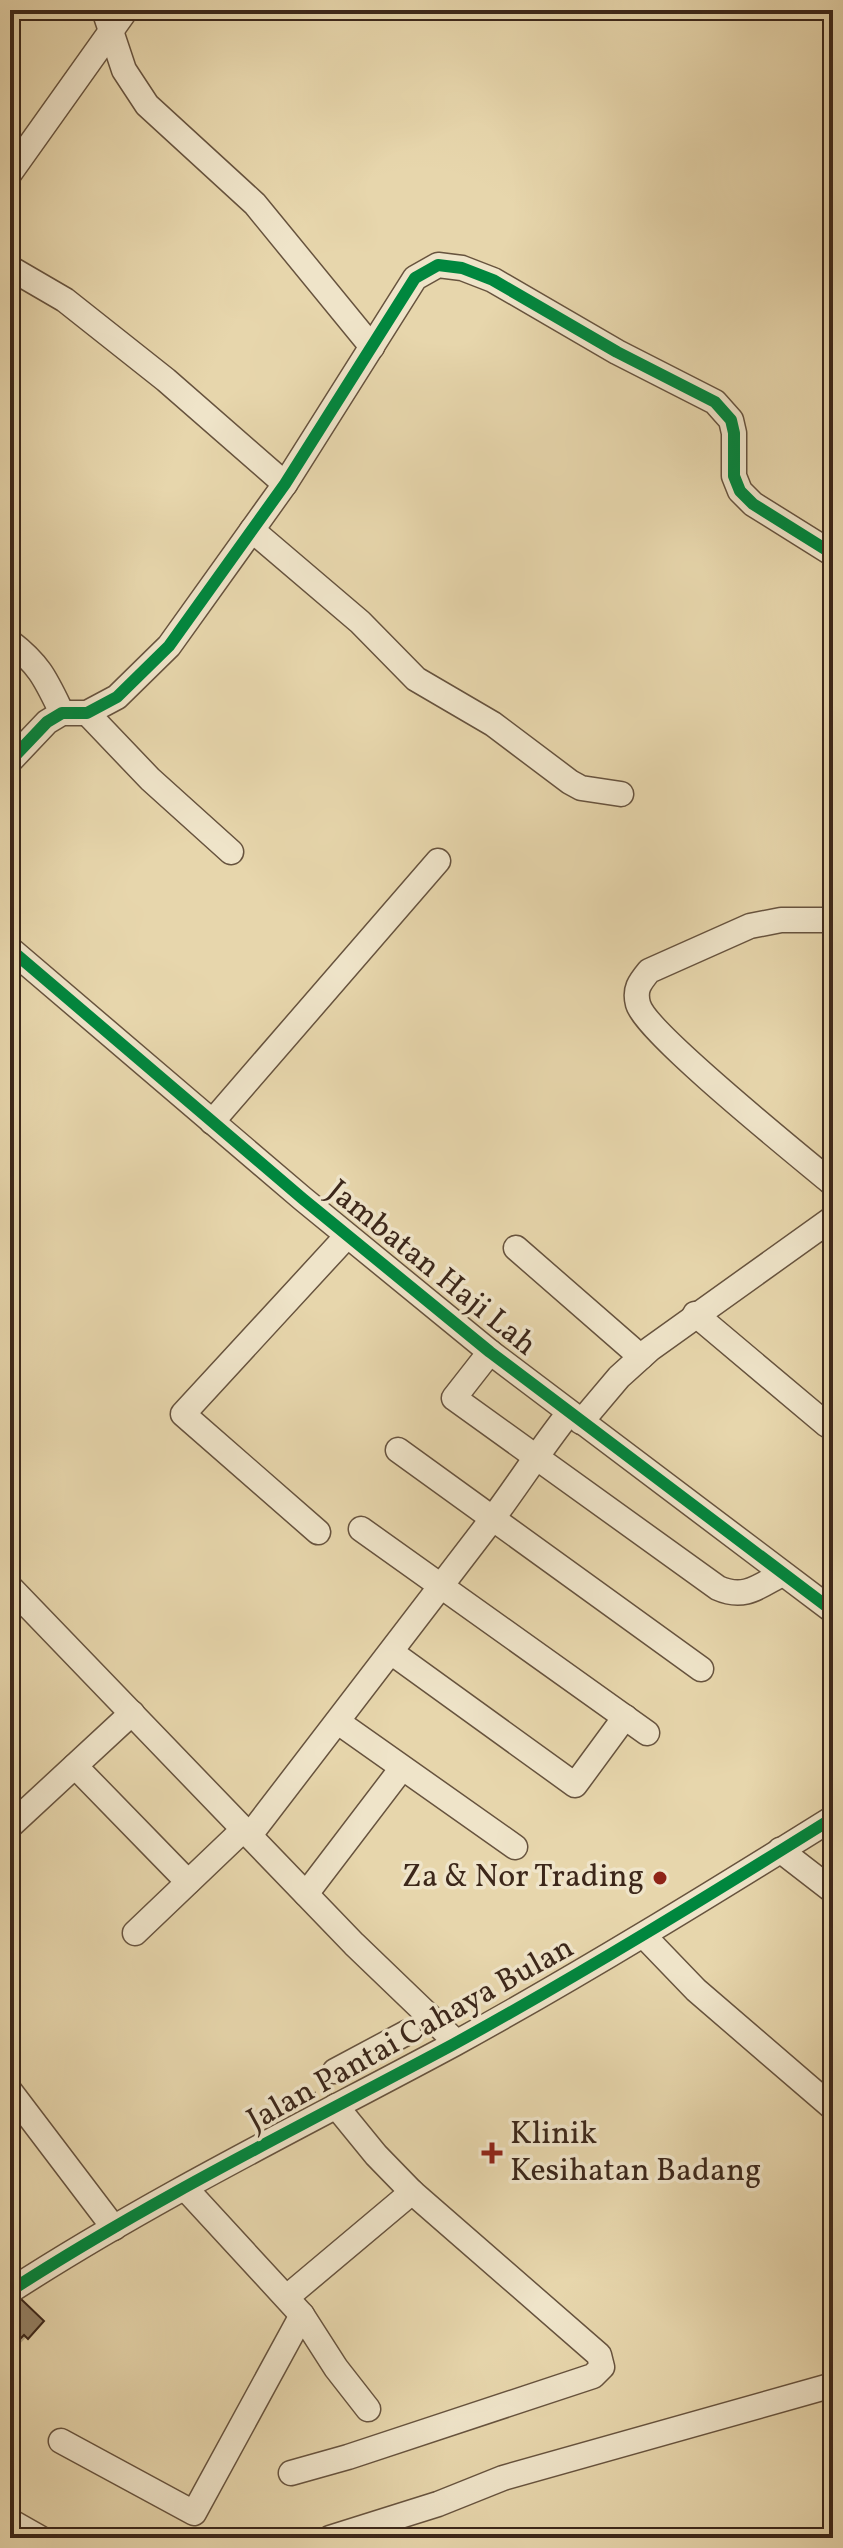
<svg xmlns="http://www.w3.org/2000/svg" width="843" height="2548" font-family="Vollkorn,serif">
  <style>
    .shadow { fill: #0003 }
    .building { fill: #958266; stroke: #3c271a; stroke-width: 2 }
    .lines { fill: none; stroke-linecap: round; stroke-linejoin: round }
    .minor-casing { stroke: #67533e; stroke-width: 27 }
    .minor { stroke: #efe4c9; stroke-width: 24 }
    .cycleway-casing { stroke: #efe4c9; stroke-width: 17 }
    .cycleway { stroke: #00873e; stroke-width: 12 }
    .poi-dot { fill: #8f2418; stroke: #efe4c9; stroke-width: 3 }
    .labels { text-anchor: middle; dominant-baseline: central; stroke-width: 7; stroke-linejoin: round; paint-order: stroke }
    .street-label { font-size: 32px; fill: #3c271a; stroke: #efe4c9 }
    .poi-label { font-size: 32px; fill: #3c271a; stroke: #efe4c9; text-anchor: end }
  </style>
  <rect width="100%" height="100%" fill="#e7d6ac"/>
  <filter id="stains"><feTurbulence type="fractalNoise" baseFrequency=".0025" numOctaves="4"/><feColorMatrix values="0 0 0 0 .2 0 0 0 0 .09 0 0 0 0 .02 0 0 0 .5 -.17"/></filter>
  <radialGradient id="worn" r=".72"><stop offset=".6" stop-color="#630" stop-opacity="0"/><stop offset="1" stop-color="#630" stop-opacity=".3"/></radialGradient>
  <path class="shadow" d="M10,2313L41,2321L18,2346L14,2343L10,2347Z"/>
  <g class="building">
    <path d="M315,2093L317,2098L305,2104L303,2100Z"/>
    <path d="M21,2299L44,2321L28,2339L24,2335L10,2349V2311Z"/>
  </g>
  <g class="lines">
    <defs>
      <g id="minor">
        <path d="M104,10L124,70L147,105L255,204L372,347"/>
        <path d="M10,173L126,10"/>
        <path d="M10,268L65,300L166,380L285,484"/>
        <path d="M252,530L360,622L416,679L493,724L570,782L581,788L621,794"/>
        <path d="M10,642C40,665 46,680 62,713"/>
        <path d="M87,713L150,779L231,852"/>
        <path d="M10,761L47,722L62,713H87L117,697L169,646L285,484L415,278L438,265L462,268L493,280L617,352L715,402L731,420L734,433V476L740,491L753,504L833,554"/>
        <path d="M833,920H781L750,926L649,971C640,982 634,989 638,1004C645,1032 801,1157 833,1184"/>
        <path d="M10,949L303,1199L490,1352L833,1611"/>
        <path d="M212,1122L438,861"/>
        <path d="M516,1248L641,1357"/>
        <path d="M695,1314L827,1425"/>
        <path d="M490,1352L454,1398L718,1588C745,1600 759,1586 782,1574"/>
        <path d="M581,1422L619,1377L650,1349L833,1218"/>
        <path d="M398,1450L701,1669"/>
        <path d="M361,1529L647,1733"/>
        <path d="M318,1532L183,1414L347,1236"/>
        <path d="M10,1587L354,1944L456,2042"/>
        <path d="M391,1652L575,1785L625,1717"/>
        <path d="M338,1722L515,1847"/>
        <path d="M75,1766L188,1882"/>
        <path d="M10,1826L132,1713"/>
        <path d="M250,1835L493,1518C519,1483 542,1447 569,1413"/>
        <path d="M780,1850L833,1891"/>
        <path d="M306,1894L402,1768"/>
        <path d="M135,1933L244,1829"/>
        <path d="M644,1936L696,1990L833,2108"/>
        <path d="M335,2071L408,2032"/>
        <path d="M10,2091L114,2228"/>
        <path d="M186,2189L302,2315L336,2368L368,2409"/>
        <path d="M10,2291C152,2199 305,2124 454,2044C583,1973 708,1896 833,1818"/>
        <path d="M287,2297L412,2192"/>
        <path d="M61,2441L194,2513L302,2315"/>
        <path d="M291,2473L348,2457L593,2376L602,2367L599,2355L412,2192L376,2155L336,2106"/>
        <path d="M10,2521L40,2538"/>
        <path d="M330,2538L438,2504L503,2478L833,2385"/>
      </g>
    </defs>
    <use href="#minor" class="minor-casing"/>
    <use href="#minor" class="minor"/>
    <defs>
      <g id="cycleway">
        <path d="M10,761L47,722L62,713H87L117,697L169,646L285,484L415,278L438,265L462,268L493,280L617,352L715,402L731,420L734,433V476L740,491L753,504L833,554"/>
        <path d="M10,949L303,1199L490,1352L833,1611"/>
        <path d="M10,2291C152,2199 305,2124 454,2044C583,1973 708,1896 833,1818"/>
      </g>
    </defs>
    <use href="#cycleway" class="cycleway-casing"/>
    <use href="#cycleway" class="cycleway"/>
  </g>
  <g class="poi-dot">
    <circle cx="660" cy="1878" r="8"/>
    <path d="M488 2141h8v8h8v8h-8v8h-8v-8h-8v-8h8z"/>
  </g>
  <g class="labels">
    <g class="street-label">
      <text transform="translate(431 1269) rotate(39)">Jambatan Haji Lah</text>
      <text transform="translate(411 2035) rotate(-29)">Jalan Pantai Cahaya Bulan</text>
    </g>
    <g class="poi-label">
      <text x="644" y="1878">Za &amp; Nor Trading</text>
      <text x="510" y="2135" text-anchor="start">Klinik<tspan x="510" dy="37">Kesihatan Badang</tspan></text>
    </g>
  </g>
  <rect width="843" height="2548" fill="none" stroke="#e7d6ac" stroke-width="40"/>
  <rect x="12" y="12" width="819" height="2524" fill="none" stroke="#3c271a" stroke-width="4"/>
  <rect x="20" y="20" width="803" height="2508" fill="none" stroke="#3c271a" stroke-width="2"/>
  <rect width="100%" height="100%" filter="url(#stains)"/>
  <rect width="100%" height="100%" fill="url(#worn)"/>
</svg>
